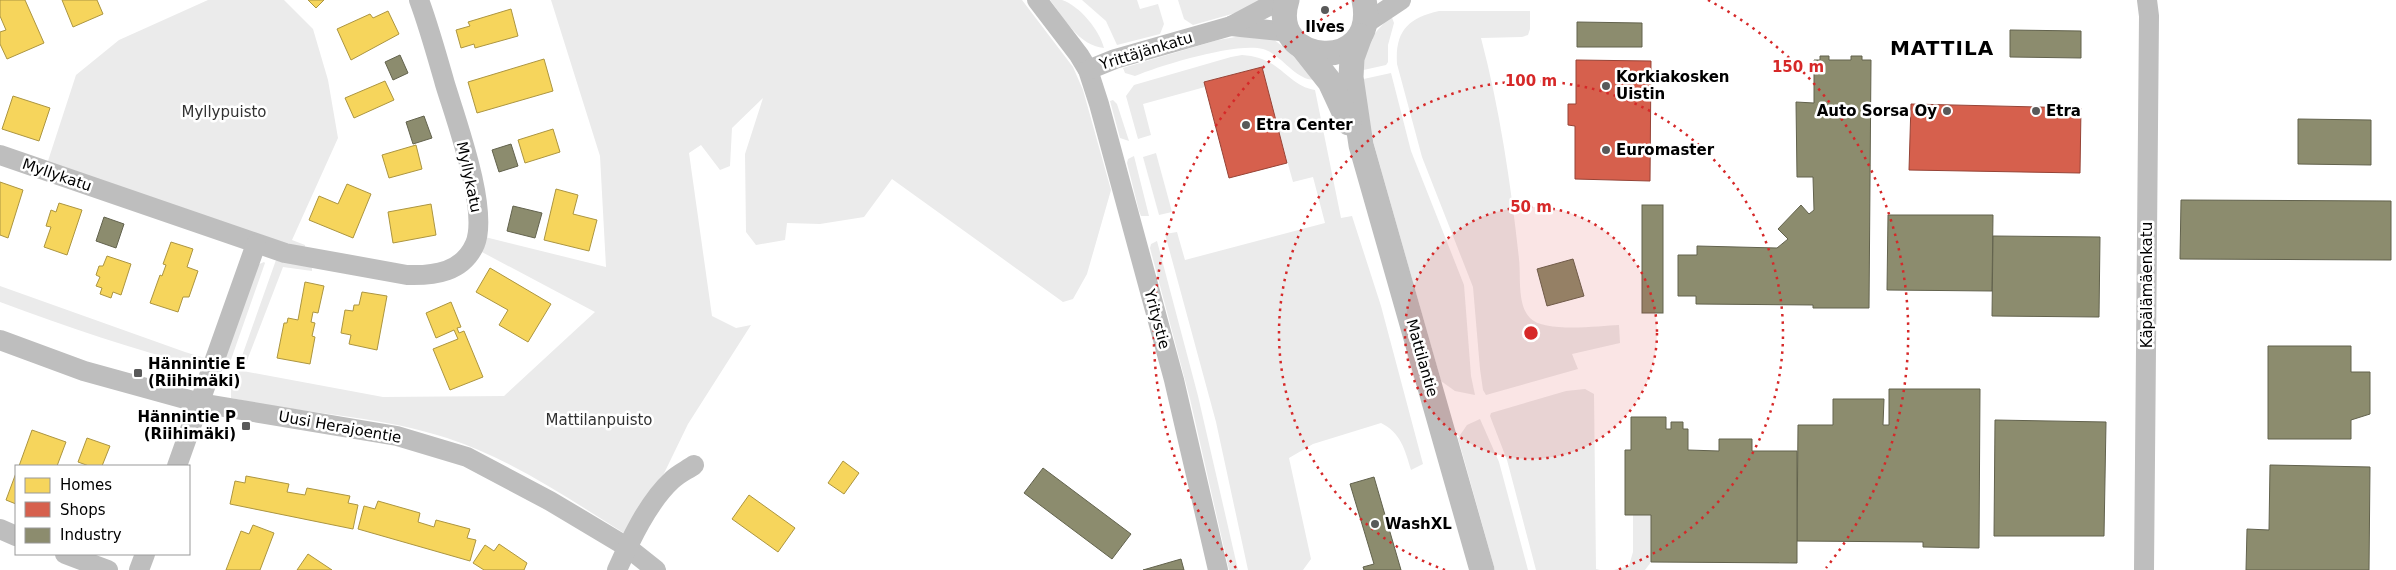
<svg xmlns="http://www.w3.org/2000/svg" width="2396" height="570" font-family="'DejaVu Sans',sans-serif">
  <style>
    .green { fill: #ebebeb }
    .homes { fill: #f6d55c; stroke: #ac9540 }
    .shops { fill: #d6604d; stroke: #964336 }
    .industry { fill: #8c8c6e; stroke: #62624d }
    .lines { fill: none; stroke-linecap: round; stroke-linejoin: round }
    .minor { stroke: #bebebe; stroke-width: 20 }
    .tertiary { stroke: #bebebe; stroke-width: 25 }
    .ring { fill: none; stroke: #d62828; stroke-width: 2.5; stroke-dasharray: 2.5 5 }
    .poi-dot { fill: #595959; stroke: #fff; stroke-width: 2 }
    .labels { text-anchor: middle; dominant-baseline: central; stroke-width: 5; stroke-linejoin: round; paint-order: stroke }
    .poi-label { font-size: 15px; font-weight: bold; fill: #000; stroke: #fff; text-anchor: start }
    .street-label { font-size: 15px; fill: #000; stroke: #fff }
    .park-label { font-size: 15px; fill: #323232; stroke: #fff }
    .district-label { font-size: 20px; font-weight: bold; letter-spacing: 1px; fill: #000; stroke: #fff }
    .centre { fill: #d62828; stroke: #fff; stroke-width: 2.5 }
    .ring-label { font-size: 15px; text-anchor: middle; font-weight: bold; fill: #d62828; stroke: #fff; stroke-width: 5; stroke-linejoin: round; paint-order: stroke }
  </style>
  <rect width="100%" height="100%" fill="#fff"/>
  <g class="green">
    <path d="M208,0H284L313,29L328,80L338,138L292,240L305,245V250L47,164L76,75L119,40Z"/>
    <path d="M551,0H1022L1073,67L1083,90L1111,190L1087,274L1073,299L1063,302L892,179L864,217L820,224L787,223L785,240L756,245L746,232L745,154L763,98L732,128L730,166L720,170L701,145L689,153L712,316L736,328L751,325L688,424L655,492L627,535C569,499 513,460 447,438C378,415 303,414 231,398V387L276,260L308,266L312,268V271L283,267L243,371L383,397L504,396L595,312L480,251L485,237L606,267L600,156Z"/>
    <path d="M1050,0C1053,0 1059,0 1062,0C1080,6 1100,31 1104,48C1079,46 1064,18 1050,0Z"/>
    <path d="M1082,0H1137L1140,9L1158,4L1164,24L1160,34L1117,45L1106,21Z"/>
    <path d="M1178,0H1265L1246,10L1193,25L1184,19Z"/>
    <path d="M1439,11H1530V29L1528,35L1522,37L1481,38C1500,110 1511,185 1519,259C1521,276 1517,305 1530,318C1544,333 1598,326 1619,325L1620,343L1572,354L1578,369L1486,395L1483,390L1480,369L1473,287L1422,157L1397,64C1395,31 1408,18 1439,11Z"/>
    <path d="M1391,15L1394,23L1388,45V62L1386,65L1359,71L1369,40Z"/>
    <path d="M1247,35L1273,39L1304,63L1319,79C1298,85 1282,54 1263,49C1237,42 1161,65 1135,76L1125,73L1123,68L1218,40Z"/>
    <path d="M1242,55C1281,57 1287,86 1315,90L1341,218L1352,216L1381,306L1423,464L1411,470C1405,450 1401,433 1381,423L1313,444L1289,458L1311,559L1303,570H1248L1216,422L1165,234L1177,232L1185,260L1325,223L1313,177L1293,182L1261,67L1204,82L1205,87L1143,104L1151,135L1138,139L1126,96L1134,85L1231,57Z"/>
    <path d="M1391,73L1411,151L1464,285L1471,376L1475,395L1455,391L1441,381L1360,95L1359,80Z"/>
    <path d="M1113,100L1117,104L1129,141L1120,138L1110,101Z"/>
    <path d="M1156,153L1172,212L1159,215L1143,157Z"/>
    <path d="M1134,156L1149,216H1141L1139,211L1127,163L1128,159Z"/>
    <path d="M1157,241L1198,396L1238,570H1229L1190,399L1150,248L1151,244Z"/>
    <path d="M264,262L265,263L227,371L219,370L257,265Z"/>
    <path d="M0,286L185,352L208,359L203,367C134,350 67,327 0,302Z"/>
    <path d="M1585,389L1594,394L1596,569L1600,570H1536L1507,460L1490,416L1491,413L1566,391Z"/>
    <path d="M1480,419L1499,462L1528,570H1495L1458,438L1467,425Z"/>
    <path d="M1633,515H1651V562L1645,570H1614L1629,566L1633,552Z"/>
  </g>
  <g class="homes">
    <path d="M0,0H25L44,43L7,59L0,44V32L6,30L0,16Z"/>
    <path d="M62,0H97L103,14L73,27Z"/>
    <path d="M308,0H324L316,8Z"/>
    <path d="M511,9L518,36L475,48L474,44L461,48L456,30L470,26L468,22Z"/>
    <path d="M388,11L399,34L351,60L337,29L370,14L373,18Z"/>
    <path d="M544,59L553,91L477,113L468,82Z"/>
    <path d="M385,81L394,100L354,118L345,98Z"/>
    <path d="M13,96L50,108L39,141L2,129Z"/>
    <path d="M553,129L560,152L525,163L518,140Z"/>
    <path d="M416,145L422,169L389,178L382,155Z"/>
    <path d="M0,182L23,190L8,238L0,235Z"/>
    <path d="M347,184L371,194L353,238L309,220L319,196L338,204Z"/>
    <path d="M556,189L578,195L573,214L597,220L589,251L544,240Z"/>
    <path d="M59,203L82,210L67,255L44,247L51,227L46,226L51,210L56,212Z"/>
    <path d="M431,204L436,235L393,243L388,212Z"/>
    <path d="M171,242L193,249L187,267L198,271L189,297H183L178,312L150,303L160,275L162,276L166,265L163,264Z"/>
    <path d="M107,256L131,264L121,295L113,292L111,298L100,294L102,288L96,286L100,277L96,275L99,266H103Z"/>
    <path d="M490,268L551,304L528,342L499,325L508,310L476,292Z"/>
    <path d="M305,282L324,286L318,313L313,312L311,322L315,323L312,336L315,337L310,364L277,358L284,323H287L288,318L298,320Z"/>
    <path d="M362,292L387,296L377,350L349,344L351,335L341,333L345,310L353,311L354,305H359Z"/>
    <path d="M451,302L461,327L457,328L459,333L464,331L483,377L450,390L433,349L458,339L454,330L436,338L426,313Z"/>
    <path d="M32,430L66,442L57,466H19Z"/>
    <path d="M87,438L110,446L102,466H89L78,462Z"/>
    <path d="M843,461L859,473L844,494L828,483Z"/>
    <path d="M16,473V504L6,500Z"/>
    <path d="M246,476L289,484L287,492L305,495L307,488L350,496L348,503L358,505L353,529L230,504L235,481L245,483Z"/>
    <path d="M749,495L795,528L778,552L732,519Z"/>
    <path d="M378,501L420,513L418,522L434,527L436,520L470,529L467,538L476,540L470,561L358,529L364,506L375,509Z"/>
    <path d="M253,525L274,533L260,570H226L241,531L249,534Z"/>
    <path d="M499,544L527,563L524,570H484L473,563L485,545L494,551Z"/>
    <path d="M308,554L332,570H297Z"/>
  </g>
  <g class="shops">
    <path d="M1576,60L1651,61L1650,181L1575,179V126L1568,125V104H1576Z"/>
    <path d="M1262,67L1287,163L1229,178L1204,82Z"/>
    <path d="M1911,104L2081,108L2080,173L1909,170Z"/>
  </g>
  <g class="industry">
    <path d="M1577,22L1642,23V47H1577Z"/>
    <path d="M2010,30L2081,31V58L2010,57Z"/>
    <path d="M400,55L408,73L393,80L385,62Z"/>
    <path d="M1820,56H1829V60H1851V56H1862V60H1871L1869,308H1813V305L1696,304V296H1678V255H1697V246L1777,248L1788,239L1778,229L1801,205L1809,214L1814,210L1813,177H1797L1796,102L1814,103V60H1820Z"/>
    <path d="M424,116L432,138L413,144L406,122Z"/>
    <path d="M2298,119L2371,120V165L2298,164Z"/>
    <path d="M511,144L518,166L499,172L492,150Z"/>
    <path d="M2181,200L2391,201V260L2180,259Z"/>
    <rect x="1642" y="205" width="21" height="108"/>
    <path d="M513,206L542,213L535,238L507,231Z"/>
    <path d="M1888,215H1993L1992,291L1887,290Z"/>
    <path d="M104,217L124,224L116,248L96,241Z"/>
    <path d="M1993,236L2100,237L2099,317L1992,316Z"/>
    <path d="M1573,259L1584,296L1547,306L1537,269Z"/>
    <path d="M2268,346H2351V372H2370V414L2351,420V439H2268Z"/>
    <path d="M1889,389H1980L1979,548L1923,547V542L1797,541L1798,425H1833V399H1884L1883,425H1889Z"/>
    <path d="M1631,417H1666V429H1671V422H1683V429H1688V450L1719,451V439H1752V451H1797V563L1651,562V515H1625V450H1631Z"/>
    <path d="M1995,420L2106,422L2104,536H1994Z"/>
    <path d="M2270,465L2370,467L2369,570H2246L2247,529L2269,530Z"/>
    <path d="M1043,468L1131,534L1112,559L1024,493Z"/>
    <path d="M1374,477L1401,570H1364L1363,567L1374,564L1350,484Z"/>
    <path d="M1181,559L1184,570H1143Z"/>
  </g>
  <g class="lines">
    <g class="minor">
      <path d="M1037,0L1079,55L1088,70L1099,104L1174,380L1218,570"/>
      <path d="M1365,24L1401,0"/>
      <path d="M1231,26L1289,32"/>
      <path d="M1088,70L1115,59L1231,26L1280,0"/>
      <path d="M0,155L285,253L407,275C435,276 463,272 475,244C489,210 456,120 445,84C437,56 429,27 419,0"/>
      <path d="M0,340L84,371L200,403L397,436L467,457L550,501L627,547L656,570"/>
      <path d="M177,466L256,244"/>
      <path d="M0,529L16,536"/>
      <path d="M65,554L108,570"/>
      <path d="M139,570L145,554"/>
      <path d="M617,570C630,541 648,502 672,480C678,474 687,470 694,465"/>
      <path d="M2144,570L2149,16L2147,0"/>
    </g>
    <g class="tertiary">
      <path d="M1287,0C1266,66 1380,76 1364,0"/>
      <path d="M1360,36L1352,58L1351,77L1361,145L1482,570"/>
      <path d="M1304,49L1330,82L1349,123"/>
    </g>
  </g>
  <circle cx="1531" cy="333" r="126" fill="#d62828" fill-opacity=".12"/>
  <g class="ring">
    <circle cx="1531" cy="333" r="126"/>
    <path d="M1445 570A252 252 0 1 1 1617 570"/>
    <path d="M1236 568A377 377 0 0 1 1354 0M1708 0A377 377 0 0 1 1826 568"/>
  </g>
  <g class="poi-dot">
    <circle cx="1325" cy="10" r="5"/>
    <circle cx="1606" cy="86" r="5"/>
    <circle cx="1947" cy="111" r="5"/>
    <circle cx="2036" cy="111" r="5"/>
    <circle cx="1246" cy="125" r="5"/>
    <circle cx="1606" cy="150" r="5"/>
    <rect x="133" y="368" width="10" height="10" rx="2.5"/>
    <rect x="241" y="421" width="10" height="10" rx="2.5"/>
    <circle cx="1375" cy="524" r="5"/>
  </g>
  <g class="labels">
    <g class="poi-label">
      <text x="1325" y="27" text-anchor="middle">Ilves</text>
      <text x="1616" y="77">Korkiakosken<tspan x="1616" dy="17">Uistin</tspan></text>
      <text x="1937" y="111" text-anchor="end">Auto Sorsa Oy</text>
      <text x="2046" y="111">Etra</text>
      <text x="1256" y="125">Etra Center</text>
      <text x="1616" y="150">Euromaster</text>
      <text x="148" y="364">Hännintie E<tspan x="148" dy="17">(Riihimäki)</tspan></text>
      <text x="236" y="417" text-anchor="end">Hännintie P<tspan x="236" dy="17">(Riihimäki)</tspan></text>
      <text x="1385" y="524">WashXL</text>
    </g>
    <g class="street-label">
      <text transform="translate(1146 51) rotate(-17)">Yrittäjänkatu</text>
      <text transform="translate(57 175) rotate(19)">Myllykatu</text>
      <text transform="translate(469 177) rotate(78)">Myllykatu</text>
      <text transform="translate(2147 285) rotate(-90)">Käpälämäenkatu</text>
      <text transform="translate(1157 319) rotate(75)">Yritystie</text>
      <text transform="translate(1422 358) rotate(74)">Mattilantie</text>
      <text transform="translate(340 427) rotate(10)">Uusi Herajoentie</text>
    </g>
    <g class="park-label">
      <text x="224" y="112">Myllypuisto</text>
      <text x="599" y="420">Mattilanpuisto</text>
    </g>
    <g class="district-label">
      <text x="1942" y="48">MATTILA</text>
    </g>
  </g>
  <circle cx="1531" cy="333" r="8" class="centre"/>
  <g class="ring-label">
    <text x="1798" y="72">150 m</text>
    <text x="1531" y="86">100 m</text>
    <text x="1531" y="212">50 m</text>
  </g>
  <rect x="15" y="465" width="175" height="90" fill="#ffffff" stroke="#999999"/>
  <rect x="25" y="478" width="25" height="15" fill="#f6d55c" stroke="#999999"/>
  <text x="60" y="490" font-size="15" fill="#000000">Homes</text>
  <rect x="25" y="502" width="25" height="15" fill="#d6604d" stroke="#999999"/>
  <text x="60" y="515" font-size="15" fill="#000000">Shops</text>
  <rect x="25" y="528" width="25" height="15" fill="#8c8c6e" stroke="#999999"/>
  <text x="60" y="540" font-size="15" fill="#000000">Industry</text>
</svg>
